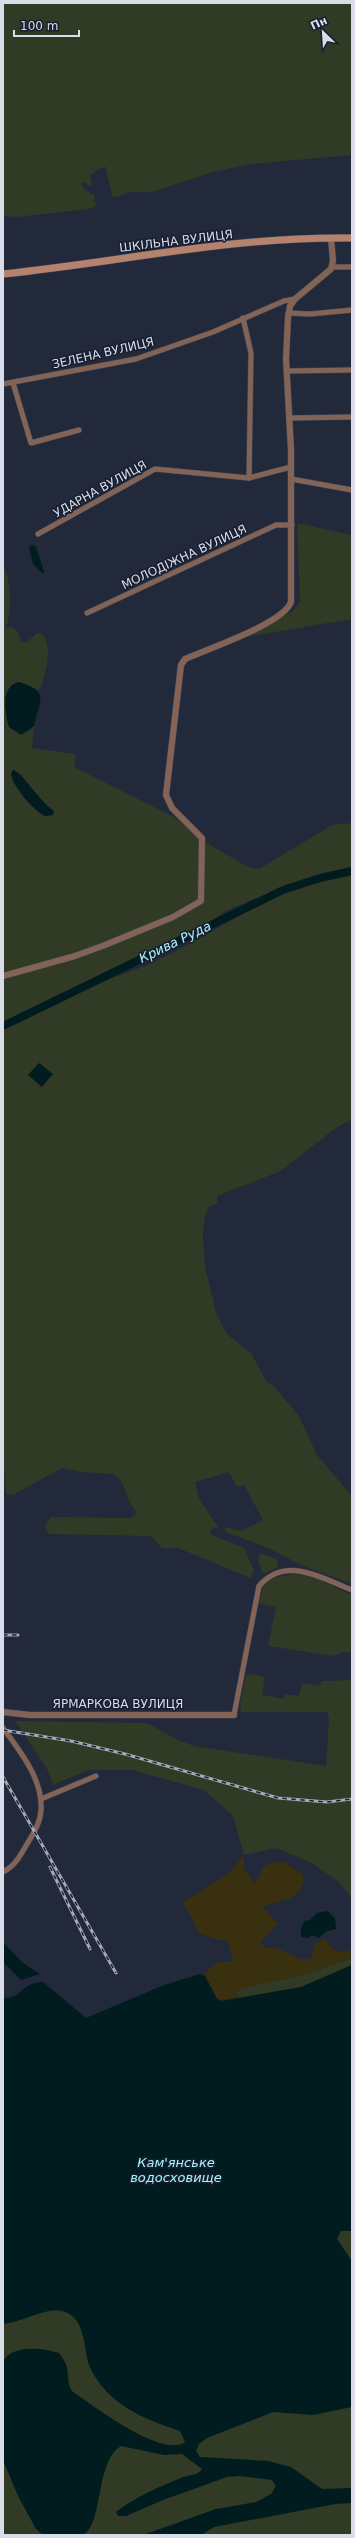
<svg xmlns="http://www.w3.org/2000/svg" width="355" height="2538" font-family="'DejaVu Sans',sans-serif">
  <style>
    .green { fill: #313a24; fill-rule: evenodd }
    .sand { fill: #393010 }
    .water { fill: #011c1e }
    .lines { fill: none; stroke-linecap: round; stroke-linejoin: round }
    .river { stroke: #011c1e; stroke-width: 8 }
    .minor-casing { stroke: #3e4657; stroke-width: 6 }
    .tertiary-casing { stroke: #3e4657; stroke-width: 7 }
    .secondary-casing { stroke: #3e4657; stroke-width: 8 }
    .minor { stroke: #826355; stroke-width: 5 }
    .tertiary { stroke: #826355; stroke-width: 6 }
    .secondary { stroke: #b5836d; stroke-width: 7 }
    .rail-casing { stroke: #a3a9b6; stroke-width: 3 }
    .rail { stroke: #181f31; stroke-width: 1.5; stroke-dasharray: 4.5; stroke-linecap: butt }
    .labels { text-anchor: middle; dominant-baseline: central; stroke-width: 3; stroke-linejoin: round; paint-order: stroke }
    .street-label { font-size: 12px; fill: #d8dde9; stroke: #181f31 }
    .water-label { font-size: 13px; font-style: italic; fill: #aaf3f9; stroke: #181f31 }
  </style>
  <rect width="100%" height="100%" fill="#21293b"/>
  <g class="green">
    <path d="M3,3H352V155L251,164L213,172L151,192H130L113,198L105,166L90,175L92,184L89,186L83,182L81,184L85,190L94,195L96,206L89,209L16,217L3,216Z"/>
    <path d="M297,523L352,535V619L239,638L293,611L300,601Z"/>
    <path d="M3,562C11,586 13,604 6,628L11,627L18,632L21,642L26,643L37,633H42C54,649 45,669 42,687L37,690C27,683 22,684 11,686L6,693L5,701L7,719L28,732L34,726L32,748L76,754L74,767L176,818L200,839L248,867L259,869L332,825L352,823V1119L333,1130L281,1171L217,1196V1203L209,1207L205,1215L203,1235L205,1267L217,1316L228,1335L251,1353L267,1382L274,1386L299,1416L317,1455L352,1496V1584L301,1565L270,1549L226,1532L225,1527L242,1531L263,1520L244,1485L237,1487L229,1472L195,1482L199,1498L219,1529L212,1527L210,1534L244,1548L254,1570L251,1578L178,1548H162L151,1536L49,1534L45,1528L47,1522L52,1517L129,1518L135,1515L136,1511C125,1500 127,1482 113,1474L81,1472L62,1468L13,1495L6,1494L3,1454ZM20,773L36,796L54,811L45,816L39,813L12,781ZM256,898L264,903C214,928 166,962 112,978L109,970L203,927L225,911Z"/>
    <path d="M260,1553L277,1559L278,1567L266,1573L262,1572L258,1560Z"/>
    <path d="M297,1573H305L352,1595V1653L343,1652L333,1656L268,1646L276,1607L259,1604L263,1585L273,1578Z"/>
    <path d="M254,1674L265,1677L262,1695L283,1699L285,1694L299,1696L302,1683L320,1686L322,1681L352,1680V1898L339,1882L312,1863L276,1848L244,1855L233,1816L204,1790L132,1770H88L53,1785L47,1769L15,1721L147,1723L178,1740L194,1746L326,1766L329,1720L327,1712H241L240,1704L246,1675Z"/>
    <path d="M352,1958V1965L301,1987L239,1998L237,1992L242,1988L303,1975Z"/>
    <path d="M352,2153V2535H3V2263Z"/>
  </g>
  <path class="sand" d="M244,1855V1868L255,1884L264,1866L276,1861L286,1863L302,1874L304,1881L301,1889L293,1897L262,1907L278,1924L261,1941L264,1948H277L301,1959H311L314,1945L322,1939L327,1940L332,1949L343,1952L352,1950V1958L303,1975L242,1988L237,1992L239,1998L218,2000L204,1974L215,1964L224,1961H234L227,1940H219L199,1933L183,1902L229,1873Z"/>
  <g class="water">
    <path d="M32,545L36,547L44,571L43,574L33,564L29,547Z"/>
    <path d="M19,682C50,692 40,699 34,726L21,735L9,727C5,712 0,686 19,682Z"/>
    <path d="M13,770C21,771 41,803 54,811L53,815L45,816C32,809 14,788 11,774Z"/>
    <path d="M39,1063L53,1074L42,1087L28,1075Z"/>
    <path d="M327,1911L335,1918L336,1929L327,1931L319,1938L312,1935L308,1938L302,1937C299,1932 302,1923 306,1920L309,1921L317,1913Z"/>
    <path d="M3,1942L23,1963L40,1974L21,1980L3,1962Z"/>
    <path d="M352,1965V2231H341L337,2239L352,2261V2407L313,2415L273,2412L207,2438L199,2444L196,2451L200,2457L268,2461L291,2467L322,2489L352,2488V2503L335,2504L214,2527L201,2535H143L216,2509L256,2502L271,2494L276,2486L272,2480L240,2476L227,2477L163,2500L126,2516H118L116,2512C135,2497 161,2486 183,2477C189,2475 199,2475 202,2469L182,2454L164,2455L121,2446C94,2462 104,2530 81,2535C70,2538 55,2535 43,2535L36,2529L18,2496L3,2460V2361C13,2344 44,2348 59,2353C73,2370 64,2377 72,2391C92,2405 163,2459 185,2442L180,2431C153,2422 126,2412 106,2391C99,2383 93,2375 89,2365C83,2347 86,2317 62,2311C47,2307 20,2323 3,2324V1998C23,1999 19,1983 43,1982L86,2018L164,1985L200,1974L205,1976L217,1999L221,2001L301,1987Z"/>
  </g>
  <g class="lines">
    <path class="river" d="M3,1026L283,890L320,878L352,871"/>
    <defs>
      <g id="minor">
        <path d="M332,267H352"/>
        <path d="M288,313L310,314L352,310"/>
        <path d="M243,318L251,353L249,478"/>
        <path d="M287,371L352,370"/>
        <path d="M13,383L31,443L79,430"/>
        <path d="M3,384L136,359L213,332L284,301L295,299"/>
        <path d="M289,418L352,417"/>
        <path d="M291,479L352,490"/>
        <path d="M38,534L155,469L249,478L291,467"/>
        <path d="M87,613L276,525H292"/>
        <path d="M234,1715L259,1586C286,1555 321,1578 352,1590"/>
        <path d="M3,1728C21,1752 47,1785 40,1817C38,1827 32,1836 27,1844C20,1856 15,1866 3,1872"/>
        <path d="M41,1799L96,1776"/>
      </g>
      <g id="tertiary">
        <path d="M3,976L75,956L105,945L173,917L201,901L202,838L172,808L166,795L181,665L185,659C207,649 283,624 291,602V450L286,359L288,318L290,306L295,299L331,269L333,261L331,238"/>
        <path d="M3,1712L30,1715H234"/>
      </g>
      <path id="secondary" d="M3,274C119,262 235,236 352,238"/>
    </defs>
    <use href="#minor" class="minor-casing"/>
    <use href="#tertiary" class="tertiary-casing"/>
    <use href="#secondary" class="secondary-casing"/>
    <use href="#minor" class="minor"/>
    <use href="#tertiary" class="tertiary"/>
    <use href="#secondary" class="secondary"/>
    <defs>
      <g id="rail">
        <path d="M3,1635H18"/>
        <path d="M3,1730L71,1741L125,1754L278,1798L327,1802L352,1799"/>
        <path d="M3,1777L116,1973"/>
        <path d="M50,1867L90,1949"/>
      </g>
    </defs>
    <use href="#rail" class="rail-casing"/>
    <use href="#rail" class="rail"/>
  </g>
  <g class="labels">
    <g class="street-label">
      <text transform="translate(176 241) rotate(-7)">ШКІЛЬНА ВУЛИЦЯ</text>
      <text transform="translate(103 353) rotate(-13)">ЗЕЛЕНА ВУЛИЦЯ</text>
      <text transform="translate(100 489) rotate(-29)">УДАРНА ВУЛИЦЯ</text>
      <text transform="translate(184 557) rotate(-25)">МОЛОДІЖНА ВУЛИЦЯ</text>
      <text x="118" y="1704">ЯРМАРКОВА ВУЛИЦЯ</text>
    </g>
    <g class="water-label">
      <text transform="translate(175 942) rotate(-26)">Крива Руда</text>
      <text x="176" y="2162">Кам'янське<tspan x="176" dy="15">водосховище</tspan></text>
    </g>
  </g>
  <rect width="355" height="2538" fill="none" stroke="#d8dde9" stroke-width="8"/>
  <g transform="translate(323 32) rotate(335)" stroke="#181f31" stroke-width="3" paint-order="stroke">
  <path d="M0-3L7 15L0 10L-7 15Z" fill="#d8dde9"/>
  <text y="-6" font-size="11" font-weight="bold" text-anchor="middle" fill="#d8dde9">Пн</text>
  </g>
  <path d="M14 30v6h65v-6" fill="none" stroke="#d8dde9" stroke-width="2"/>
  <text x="20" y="30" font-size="12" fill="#d8dde9" stroke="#181f31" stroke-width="3" paint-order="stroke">100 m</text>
</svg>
